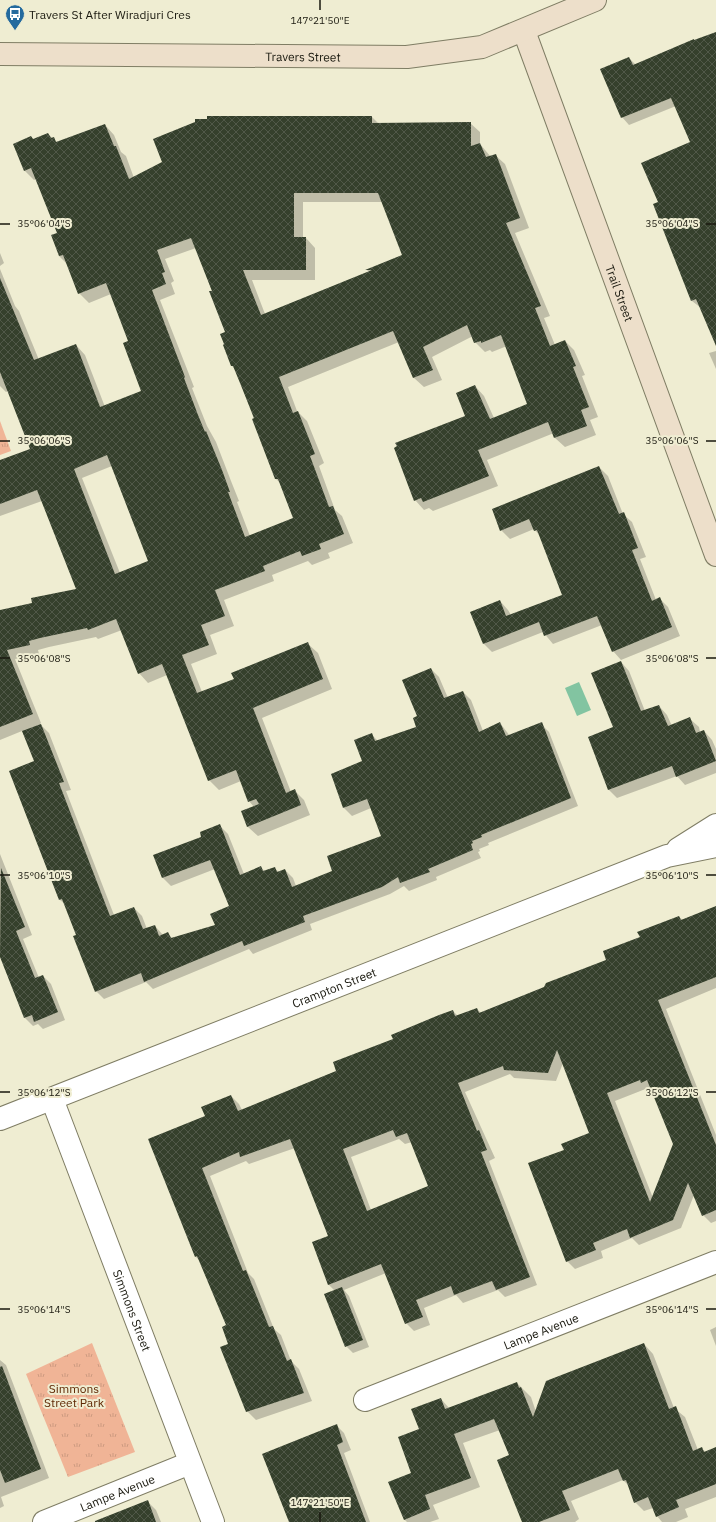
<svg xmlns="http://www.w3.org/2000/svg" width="716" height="1522" font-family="'IBM Plex Sans',sans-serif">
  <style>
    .park { fill: url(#park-tufts) }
    .water { fill: #82c4a1 }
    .shadow { fill: #0003; fill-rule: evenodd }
    .building { fill: url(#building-cross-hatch); fill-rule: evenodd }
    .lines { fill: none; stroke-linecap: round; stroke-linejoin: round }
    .street-casing { stroke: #7f7d64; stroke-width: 24 }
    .secondary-casing { stroke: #7f7d64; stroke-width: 24 }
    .street { stroke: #fff; stroke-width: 22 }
    .secondary { stroke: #eddfca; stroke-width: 22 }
    .ticks { fill: none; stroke: #1a190f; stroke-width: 1.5 }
    .labels { text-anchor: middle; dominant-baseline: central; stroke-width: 4; stroke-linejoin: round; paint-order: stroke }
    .poi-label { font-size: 12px; fill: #1a190f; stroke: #efedd2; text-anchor: start }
    .street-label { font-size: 12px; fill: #1a190f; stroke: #efedd2 }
    .park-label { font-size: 12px; fill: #5f2804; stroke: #efedd2 }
    .ticks-label { font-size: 10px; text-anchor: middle; fill: #1a190f; stroke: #efedd2; stroke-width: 4; stroke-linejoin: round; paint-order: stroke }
  </style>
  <defs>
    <pattern id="park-tufts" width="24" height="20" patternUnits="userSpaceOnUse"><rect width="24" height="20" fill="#f0b496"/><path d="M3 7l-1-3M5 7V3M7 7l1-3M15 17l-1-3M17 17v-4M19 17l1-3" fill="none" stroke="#cd9a80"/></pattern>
    <pattern id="building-cross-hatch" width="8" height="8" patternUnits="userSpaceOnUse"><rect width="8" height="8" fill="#35402c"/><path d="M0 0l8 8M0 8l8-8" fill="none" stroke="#505848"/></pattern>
  </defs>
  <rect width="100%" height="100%" fill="#efedd2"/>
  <g class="park">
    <path d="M0,421L11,451L0,455Z"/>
    <path d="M92,1343L135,1452L68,1477L26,1374Z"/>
  </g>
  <path class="water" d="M579,682L591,710L577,716L565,688Z"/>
  <g class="shadow">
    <path d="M716,33V344L701,308L692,301L659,203L691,143L676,106L629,125L622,117L629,58L636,65Z"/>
    <path d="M372,117L379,124L470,123L480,132V144L491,157L495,155L505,164L529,228L515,233L550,316L544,318L555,345L565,341L574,350L585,375L582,376L598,417L590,420L596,435L565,447L555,438L554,433L487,460L498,486L433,511L429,508L424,510L415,500L466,416L475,386L484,396L494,418L529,405L507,346L492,352L490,350L485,352L475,342L473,336L432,357L442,380L424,387L414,378L399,342L288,387L297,411L307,421L324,463L319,466L335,510L342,516L353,543L328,553L330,558L312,565L308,561L272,575L274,581L224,600L234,626L210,635L217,654L191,664L202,692L235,680L308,644L318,653L332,689L262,718L291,792L294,790L304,800L310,815L258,836L248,827L254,807L249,801L241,781L219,790L209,780L167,675L148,683L139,673L122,630L98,639L96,637L49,647L38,650L39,654L15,659L41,723L40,724L49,733L71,790L66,791L114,915L134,908L142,916L147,929L155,926L163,935L168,934L173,939L216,926L230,907L215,869L171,886L163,878L155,856L203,837L220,826L228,834L244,874L261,867L265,872L274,868L279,872L285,870L293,878L296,886L333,872L382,837L371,808L352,816L344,808L364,762L371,734L378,741L418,727V717L431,669L439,677L448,698L463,692L471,700L483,731L500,723L510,736L541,724L549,732L578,806L488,843L489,845L479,849L480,851L478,852L481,858L436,877L437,880L409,891L404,886L390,894L310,924L312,930L253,954L249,949L153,989L146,982L104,999L96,991L77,935L65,904L60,900L10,772L36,762L22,731L0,740V616L77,589L42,501L0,516V461L31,449L8,391L6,392L0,386V269L15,306L19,311L39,360L76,345L85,355L105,407L143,392L129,341L111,294L89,303L79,293L67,264L59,256L58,234L36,179L34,180L24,170L31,137L34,140L48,134L58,143L105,125L114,135L121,152L126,156L134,178ZM303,202H383L403,255L367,270L369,272L265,314L252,280H315V248L306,238H303ZM196,248L227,332L232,366L236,370L276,479L280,483L294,519L250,536L237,502L239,501L231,481L216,442L207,426L192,388L194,387L160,300L175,294L171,283L174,281L165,259ZM112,466L149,562L120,573L82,478Z"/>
    <path d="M0,253L4,263L0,266Z"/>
    <path d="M716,351V369L709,353Z"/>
    <path d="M599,467L608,476L623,514L632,522L646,557L640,559L656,600L660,599L668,607L680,636L621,660L613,651L602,625L553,644L543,632L492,652L484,644L471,612L500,601L508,610L511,615L563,596L540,536L534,529L510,539L501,530Z"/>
    <path d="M621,662L629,671L645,711L659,706L667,715L672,726L690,719L699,727L700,732L704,731L712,740L716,749V773L685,785L677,776L617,798L609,790L589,737L614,728Z"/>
    <path d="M0,854L32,935L23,939L39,978L43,976L51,984L65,1020L43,1029L38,1024L33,1026L25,1018L0,955Z"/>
    <path d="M716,907V988L666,1009L716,1135V1221L711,1223L703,1215L694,1195L681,1228L639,1245L632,1238L601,1251L603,1258L575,1269L567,1261L565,1150L590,1133L563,1063L556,1081L514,1078L510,1074L465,1092L495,1158L489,1161L537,1285L505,1297L498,1290L463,1303L456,1295L424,1308L430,1325L414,1331L406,1323L386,1273L344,1290L349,1296L369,1347L353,1353L346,1346L335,1291L329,1285L313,1243L330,1236L295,1148L249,1164L246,1161L210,1176L248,1273L254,1279L274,1329L281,1335L291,1361L299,1369L312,1401L256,1420L247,1411L230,1344L227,1326L201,1262L196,1257L149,1139L206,1117L231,1096L239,1104L242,1110L337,1071L394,1039L453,1011L458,1016L477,1009L481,1013L545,988L607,960L641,938L679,917L683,920ZM648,1088L650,1090H652L674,1144L653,1198L615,1101ZM399,1139L405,1144L412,1142L430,1187L371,1210L351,1157Z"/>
    <path d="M716,1327V1346L710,1330Z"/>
    <path d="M644,1344L653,1354L674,1408L685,1417L698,1450L702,1449L706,1452L716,1448V1497L685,1509L688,1517L676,1522H662L657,1516L653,1508L644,1511L635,1502L629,1486L623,1480L571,1501L579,1519L575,1522H523L510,1456L500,1430L463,1443L480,1487L433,1505L439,1519L430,1522H407L404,1519L420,1430L441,1399L450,1409L517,1383L531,1397L536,1412Z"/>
    <path d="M0,1360L6,1365L49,1478L1,1497L4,1506L0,1508V1511Z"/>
    <path d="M336,1425L344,1433L351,1450L344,1453L370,1522H290Z"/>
    <path d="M147,1501L156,1510L161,1522H95Z"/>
  </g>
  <g class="building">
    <path d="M716,32V346L696,299L691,301L653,204L658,202L641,163L690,142L671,98L621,118L600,69L629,57L633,65L694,39V40Z"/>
    <path d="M207,116H372V123L471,122V146L480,143L486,157L496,154L520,218L506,223L541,306L535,308L550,346L565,340L576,366L573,367L589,407L581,410L587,426L554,438L548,422L478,450L489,476L423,502L421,498L414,501L394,448L397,446L395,443L465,416L456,393L475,385L490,419L527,404L501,335L481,343V341L474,343L467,325L423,347L433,370L413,378L393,331L279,377L293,413L298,411L315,454L310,456L329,507L333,506L344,534L319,544L321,549L302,556L300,551L263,566L265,571L215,590L225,616L201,625L209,645L182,655L197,693L234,679L231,673L308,642L323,679L253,708L286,793L295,789L301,805L247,827L241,811L259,804L256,799L248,802L236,770L208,781L162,664L138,674L116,619L88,630L87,628L40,638L29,641L30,645L7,650L33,714L0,727V610L32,603L31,598L76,589L37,490L0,504V460L30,449L0,372V278L34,360L76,344L100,407L141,391L123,343L128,341L106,283L78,294L63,255L59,256L51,235L57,233L31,168L24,171L13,144L31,136L33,139L48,133L51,138L54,137L56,142L105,124L114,146H116L129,179L162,162L153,139L195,122V119H207ZM294,193H378L402,255L365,270H372L261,315L243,270H306V237H294ZM191,238L212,291H209L225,332L220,334L224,344L223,345L231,366H233L240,383L254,418L252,419L275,479H278L293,518L245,537L228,492H230L222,470L206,431L205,432L198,415L184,378L185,377L152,290L166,284L162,273L165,272L157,250ZM107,455L148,561L115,574L74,469Z"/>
    <path d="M599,466L619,514L624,512L638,548L632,550L652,601L660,597L672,627L612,652L597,616L544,636L539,622L483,644L470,612L500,600L506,616L562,595L537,530L534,531L529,519L500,531L492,509Z"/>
    <path d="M621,661L641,711L659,705L668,726L690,717L696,733L704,730L716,761L676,777L672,766L608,790L588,737L613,727L591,673Z"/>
    <path d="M431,668L444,698L463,691L479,732L500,722L506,736L542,722L571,798L481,835L482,837L472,841L473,843L471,844L473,850L428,869L430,872L400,883L398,877L382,887L303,916L305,922L244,946L242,941L144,982L141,973L95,992L73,936L76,935L62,899L59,900L9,771L34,761L22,731L41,724L64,782L59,783L110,916L134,907L143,929L155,925L159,936L168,932L171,938L215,925L210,914L229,906L210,860L162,878L153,855L201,837L200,832L220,824L240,875L261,866L263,871L275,867L277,872L285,869L292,887L332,871L327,856L381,836L367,799L343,808L331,774L362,761L354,740L372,733L375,741L416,727L413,718L417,716L402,680Z"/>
    <path d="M1,868L25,927L16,931L35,978L43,975L58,1012L34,1022L32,1015L24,1018L0,957Z"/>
    <path d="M716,906V977L658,1000L716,1145V1210L702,1216L688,1183L673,1220L630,1238L627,1229L593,1243L596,1250L566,1262L528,1163L564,1150L561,1144L589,1133L557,1050L548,1073L504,1070L503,1066L458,1083L477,1131L479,1130L487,1150L481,1152L530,1277L496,1290L492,1281L454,1295L451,1286L416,1300L423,1317L405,1324L381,1264L328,1285L312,1242L328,1236L290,1139L240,1157L239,1152L202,1168L243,1271L246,1270L269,1327L273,1326L287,1361L291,1359L304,1393L246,1412L220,1347L228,1344L222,1327L226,1325L197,1256L195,1257L148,1139L205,1116L201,1107L231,1095L238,1111L336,1071L333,1062L393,1039L391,1035L439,1015L453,1010L455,1016L477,1008L479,1013L544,987L546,983L606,960L603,951L640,937L637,932L679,916L681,920ZM640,1080L641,1083L647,1080L673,1144L650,1202L607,1093ZM393,1130L396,1137L407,1133L428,1186L367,1211L343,1149Z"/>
    <path d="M342,1287L363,1340L345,1347L324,1294Z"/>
    <path d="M644,1343L669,1409L676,1406L693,1451L702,1447L704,1452L716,1447V1484L676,1500L679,1507L656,1517L648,1497L634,1503L626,1480L623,1481L618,1469L562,1491L570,1510L539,1522H522L497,1460L509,1455L494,1419L454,1434L471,1478L425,1495L430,1509L404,1520L388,1482L411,1473L398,1437L419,1429L411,1409L441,1398L445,1409L517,1382L519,1388L521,1387L533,1417L546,1381Z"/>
    <path d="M2,1366L41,1469L5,1483L0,1470V1367Z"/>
    <path d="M337,1424L343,1442L337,1445L366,1522H289L262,1454Z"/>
    <path d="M148,1500L156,1522H95V1521Z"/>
  </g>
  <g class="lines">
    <defs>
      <g id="street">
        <path d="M678,849L716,825"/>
        <path id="s1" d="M52,1099L213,1522"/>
        <path id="s2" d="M0,1119L667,856L716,846"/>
        <path id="s3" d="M365,1400L716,1262"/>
        <path id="s4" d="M44,1522L190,1463"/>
      </g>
      <g id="secondary">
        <path id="s5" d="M524,31L716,555"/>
        <path id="s6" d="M0,54L407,57L482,47L595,0"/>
      </g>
    </defs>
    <use href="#street" class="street-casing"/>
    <use href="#secondary" class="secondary-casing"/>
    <use href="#street" class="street"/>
    <use href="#secondary" class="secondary"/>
  </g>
  <path class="ticks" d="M320,0V10M0,224H10M706,224H716M0,441H10M706,441H716M0,658H10M706,658H716M0,875H10M706,875H716M0,1092H10M706,1092H716M0,1309H10M706,1309H716M320,1512V1522"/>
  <defs>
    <symbol id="bus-pin" viewBox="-11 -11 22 30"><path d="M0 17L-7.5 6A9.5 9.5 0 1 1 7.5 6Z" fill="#246a9e" stroke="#efedd2"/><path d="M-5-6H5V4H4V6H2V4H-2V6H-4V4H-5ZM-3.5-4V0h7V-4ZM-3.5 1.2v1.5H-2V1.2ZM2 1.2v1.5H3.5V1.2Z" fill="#fff"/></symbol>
  </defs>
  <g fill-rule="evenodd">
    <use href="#bus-pin" x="4" y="3" width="22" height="30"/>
  </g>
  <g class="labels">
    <g class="poi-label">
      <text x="29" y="14">Travers St After Wiradjuri Cres</text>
    </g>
    <g class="street-label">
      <text stroke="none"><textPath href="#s6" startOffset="303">Travers Street</textPath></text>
      <text stroke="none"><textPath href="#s5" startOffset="279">Trail Street</textPath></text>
      <text stroke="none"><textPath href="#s2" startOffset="359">Crampton Street</textPath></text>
      <text stroke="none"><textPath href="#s1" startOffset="226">Simmons Street</textPath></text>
      <text stroke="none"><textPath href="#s3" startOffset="189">Lampe Avenue</textPath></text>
      <text stroke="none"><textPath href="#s4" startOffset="79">Lampe Avenue</textPath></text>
    </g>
    <g class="park-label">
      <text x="74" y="1388">Simmons<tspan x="74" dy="14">Street Park</tspan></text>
    </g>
  </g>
  <g class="ticks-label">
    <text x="320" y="24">147°21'50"E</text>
    <text x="44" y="227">35°06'04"S</text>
    <text x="672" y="227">35°06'04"S</text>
    <text x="44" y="444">35°06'06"S</text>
    <text x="672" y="444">35°06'06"S</text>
    <text x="44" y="662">35°06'08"S</text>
    <text x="672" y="662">35°06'08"S</text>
    <text x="44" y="879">35°06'10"S</text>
    <text x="672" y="879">35°06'10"S</text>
    <text x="44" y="1096">35°06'12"S</text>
    <text x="672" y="1096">35°06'12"S</text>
    <text x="44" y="1313">35°06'14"S</text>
    <text x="672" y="1313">35°06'14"S</text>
    <text x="320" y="1506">147°21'50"E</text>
  </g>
</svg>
